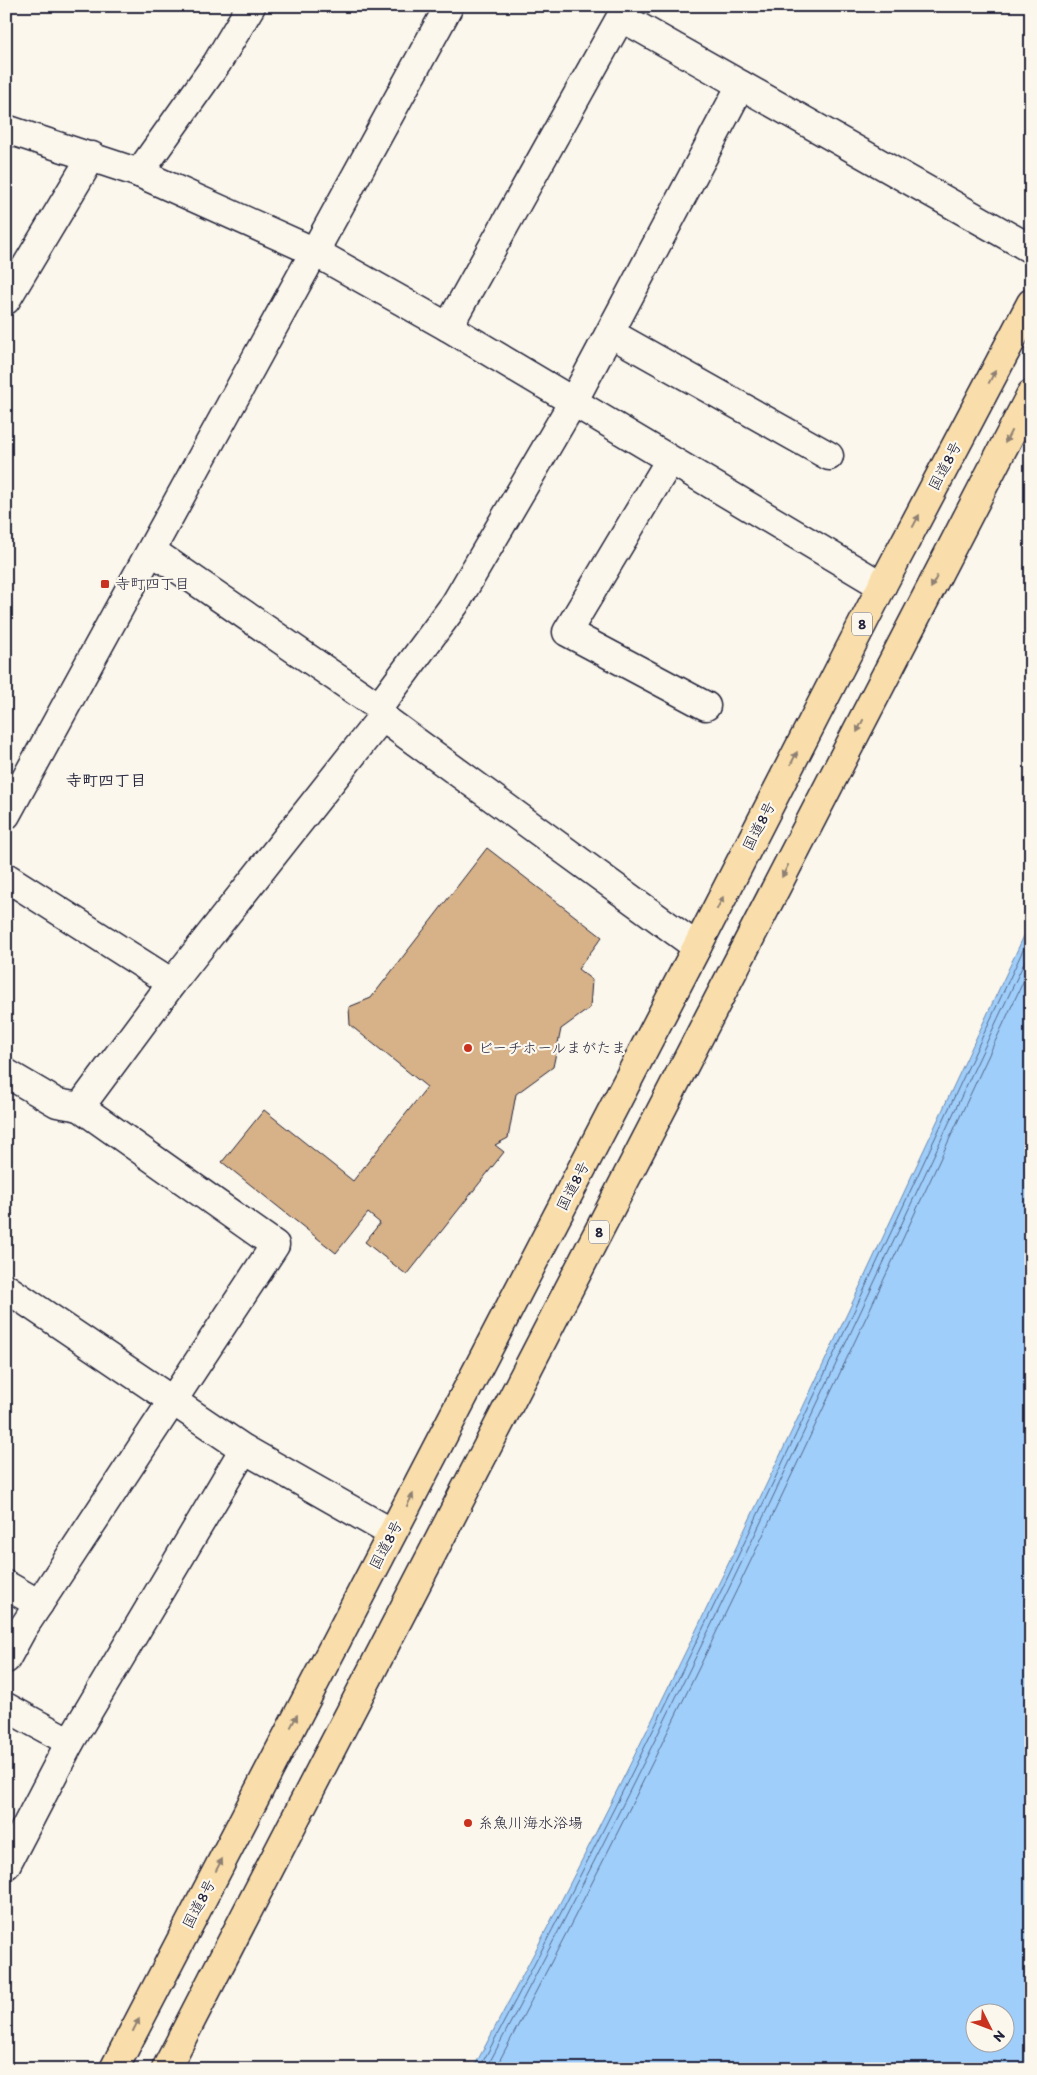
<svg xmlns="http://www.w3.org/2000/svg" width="1037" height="2075" font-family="Itim,'Klee One',sans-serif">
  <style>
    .water { fill: #9fcefb; stroke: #6d89ae; fill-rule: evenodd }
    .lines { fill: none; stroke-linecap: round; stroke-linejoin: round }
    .shore { stroke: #546788; stroke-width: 1 }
    .building { fill: #d7b288; stroke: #22223b }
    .street-casing { stroke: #22223b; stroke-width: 31 }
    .secondary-casing { stroke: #22223b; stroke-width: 31 }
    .highway-casing { stroke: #22223b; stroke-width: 31 }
    .street { stroke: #fbf7ec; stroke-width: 28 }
    .secondary { stroke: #fbf7ec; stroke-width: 28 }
    .highway { stroke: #f9deab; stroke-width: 28 }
    .oneway { fill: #8e8073 }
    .poi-dot { fill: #c8321e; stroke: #fbf7ec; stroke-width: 2 }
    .labels { text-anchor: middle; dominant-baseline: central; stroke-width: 4.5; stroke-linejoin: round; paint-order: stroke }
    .shield { fill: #fbf7ec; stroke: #636270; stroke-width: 1 }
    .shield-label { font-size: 14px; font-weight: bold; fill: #22223b }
    .street-label { font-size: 15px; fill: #22223b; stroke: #fbf7ec }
    .poi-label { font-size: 15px; fill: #22223b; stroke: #fbf7ec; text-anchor: start }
    .neighbourhood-label { font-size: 16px; font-weight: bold; fill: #22223b; stroke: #fbf7ec }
  </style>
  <rect width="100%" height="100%" fill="#fbf7ec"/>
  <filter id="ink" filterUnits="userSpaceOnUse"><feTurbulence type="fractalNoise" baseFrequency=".02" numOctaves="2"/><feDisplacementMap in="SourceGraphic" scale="10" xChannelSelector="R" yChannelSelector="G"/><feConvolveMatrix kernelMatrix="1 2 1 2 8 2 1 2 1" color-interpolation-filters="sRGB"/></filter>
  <g filter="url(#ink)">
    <path class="water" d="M1031,921V2069H473C674,1694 850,1306 1031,921ZM974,2012H1004V2042H974Z"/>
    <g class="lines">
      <g class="shore">
        <path d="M479,2069C678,1698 852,1314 1031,933"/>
        <path d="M486,2069C682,1703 854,1324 1031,948"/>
        <path d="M495,2069C688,1708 857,1335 1031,965"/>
      </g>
    </g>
    <path class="building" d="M487,848L602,937L578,969L592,980L590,1008L561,1029L553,1067L516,1094L508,1138L495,1145L504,1152L407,1275L365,1242L380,1223L368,1213L336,1253L222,1162L264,1110L353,1181L427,1087L350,1025L349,1007L371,998Z"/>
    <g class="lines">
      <defs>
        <g id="street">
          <path d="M621,17L1031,249"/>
          <path d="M139,173L217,63L251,6"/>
          <path d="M315,252L448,327L882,586"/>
          <path d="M6,300L92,156"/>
          <path d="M448,327L627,6"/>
          <path d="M610,333L829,456"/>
          <path d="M670,460L567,632L706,706"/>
          <path d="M152,551L379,707"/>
          <path d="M382,717L379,707L455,604L573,402L741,85"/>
          <path d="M6,1073L57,1103L80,1107"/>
          <path d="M6,1288L244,1449L392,1533"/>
          <path d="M6,1585L39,1604"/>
          <path d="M6,1659L23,1628L275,1245L80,1107L172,983"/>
          <path d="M6,1707L70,1742"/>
          <path d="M6,1865L70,1742L244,1449"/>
        </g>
        <g id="secondary">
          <path d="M6,129L139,173L315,252"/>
          <path d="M6,815L449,6"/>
          <path d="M6,877L172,983L382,717L697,947"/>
        </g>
        <g id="highway">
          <path d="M114,2069L697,947L882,586L1031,303"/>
          <path d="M166,2069L1031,394"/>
        </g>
      </defs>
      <use href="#street" class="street-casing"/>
      <use href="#secondary" class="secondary-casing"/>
      <use href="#highway" class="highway-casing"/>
      <use href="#street" class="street"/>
      <use href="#secondary" class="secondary"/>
      <use href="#highway" class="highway"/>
    </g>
    <defs><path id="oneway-solid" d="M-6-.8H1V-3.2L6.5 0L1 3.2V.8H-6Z" transform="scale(1.25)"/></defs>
    <g class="oneway">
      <use href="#oneway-solid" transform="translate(992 377) rotate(-62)"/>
      <use href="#oneway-solid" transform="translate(1008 437) rotate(117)"/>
      <use href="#oneway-solid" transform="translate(916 521) rotate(-62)"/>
      <use href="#oneway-solid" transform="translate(934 582) rotate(117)"/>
      <use href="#oneway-solid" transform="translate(860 726) rotate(117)"/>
      <use href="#oneway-solid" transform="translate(794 758) rotate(-63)"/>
      <use href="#oneway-solid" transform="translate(785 871) rotate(117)"/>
      <use href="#oneway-solid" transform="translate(720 903) rotate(-63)"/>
      <use href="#oneway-solid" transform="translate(410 1500) rotate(-63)"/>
      <use href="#oneway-solid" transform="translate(294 1721) rotate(-62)"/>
      <use href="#oneway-solid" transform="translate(219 1865) rotate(-62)"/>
      <use href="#oneway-solid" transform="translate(136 2025) rotate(-63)"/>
    </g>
  </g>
  <g class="poi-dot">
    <rect x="100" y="579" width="10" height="10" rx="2.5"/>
    <circle cx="468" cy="1048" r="5"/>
    <circle cx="468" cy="1823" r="5"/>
  </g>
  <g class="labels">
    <g class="shield">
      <rect x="852" y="612.5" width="20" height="23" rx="4"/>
      <rect x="589" y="1220.5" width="20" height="23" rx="4"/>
    </g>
    <g class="shield-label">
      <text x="862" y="624">8</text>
      <text x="599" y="1232">8</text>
    </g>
    <g class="street-label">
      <text transform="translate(945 466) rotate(-62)">国道8号</text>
      <text transform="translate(759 826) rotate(-63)">国道8号</text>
      <text transform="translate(573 1186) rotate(-63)">国道8号</text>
      <text transform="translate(386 1545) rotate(-62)">国道8号</text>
      <text transform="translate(199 1904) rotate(-62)">国道8号</text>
    </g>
    <g class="poi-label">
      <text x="115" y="584">寺町四丁目</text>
      <text x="478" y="1048">ビーチホールまがたま</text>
      <text x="478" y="1823">糸魚川海水浴場</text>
    </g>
    <g class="neighbourhood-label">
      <text x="106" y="780">寺町四丁目</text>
    </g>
  </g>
  <rect width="1037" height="2075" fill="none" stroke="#fbf7ec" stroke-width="25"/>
  <rect x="12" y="12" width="1012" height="2050" fill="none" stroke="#22223b" stroke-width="2" filter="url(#ink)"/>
  <g transform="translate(990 2028) rotate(132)"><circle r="24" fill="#fbf7ec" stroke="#a4a2a5"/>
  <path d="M0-4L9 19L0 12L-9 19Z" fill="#c8321e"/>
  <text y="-8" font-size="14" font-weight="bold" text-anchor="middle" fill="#22223b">N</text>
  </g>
</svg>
